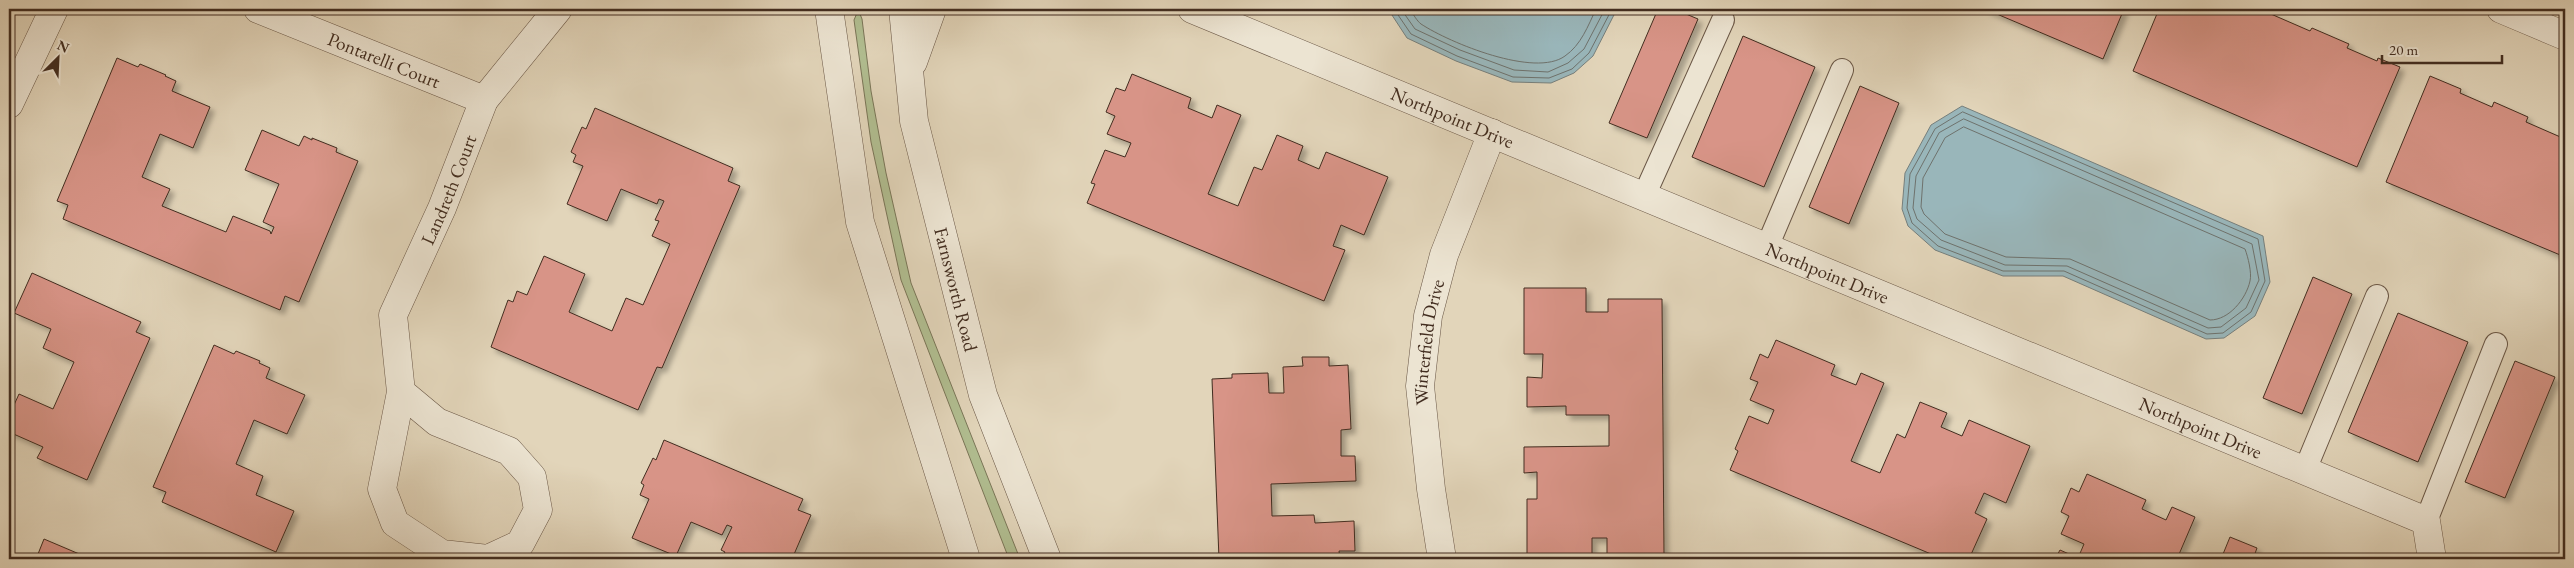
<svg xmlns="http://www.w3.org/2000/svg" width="2574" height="568" font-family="'EB Garamond',serif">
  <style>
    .green { fill: #b1be91; stroke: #7a7658 }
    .water { fill: #99b6ba; stroke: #767f7c }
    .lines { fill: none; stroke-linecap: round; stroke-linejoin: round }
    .shore { stroke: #6e726d; stroke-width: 1 }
    .building { fill: #d89487; stroke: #422d20; filter: url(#shadow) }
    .service-casing { stroke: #6a5746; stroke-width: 24 }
    .minor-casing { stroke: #6a5746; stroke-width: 29 }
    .service { stroke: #ece4d2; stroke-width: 22 }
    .minor { stroke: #ece4d2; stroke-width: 28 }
    .labels { text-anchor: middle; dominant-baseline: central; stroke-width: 4; stroke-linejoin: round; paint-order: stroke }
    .street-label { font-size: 19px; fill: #422d20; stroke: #ece4d2 }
  </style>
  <defs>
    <filter id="shadow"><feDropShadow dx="4.5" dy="4.5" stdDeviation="2.5" flood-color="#0004"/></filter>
  </defs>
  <rect width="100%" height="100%" fill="#e2d5ba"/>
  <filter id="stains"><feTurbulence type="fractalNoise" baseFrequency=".004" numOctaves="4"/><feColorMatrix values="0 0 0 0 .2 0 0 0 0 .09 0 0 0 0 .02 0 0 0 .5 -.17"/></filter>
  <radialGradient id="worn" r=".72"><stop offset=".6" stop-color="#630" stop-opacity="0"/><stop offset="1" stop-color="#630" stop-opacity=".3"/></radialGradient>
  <path class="green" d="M857,13L860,14L862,19L871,91L886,173L911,283L1020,559H1009L901,280L871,142L854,20Z"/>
  <g class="water">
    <path d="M1388,9H1617L1593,56L1574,73L1551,83L1512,82L1456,61L1407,38Z"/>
    <path d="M1962,106L2263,236L2270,282L2255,316L2224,338L2206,339L2063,276H2003L1935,250L1908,226L1902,209L1905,173L1931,125Z"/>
  </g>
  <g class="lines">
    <g class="shore">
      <path d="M1394,9L1411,34L1457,56L1513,77L1549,78L1572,69L1589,53L1612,9"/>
      <path d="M1401,9L1415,29L1460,50L1514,70L1548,72L1568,63L1584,49L1605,9"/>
      <path d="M1410,9C1413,14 1417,21 1421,24C1450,43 1535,78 1565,56C1581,45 1588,26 1596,9"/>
      <path d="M1963,112L2258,239L2265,281L2251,312L2223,333L2207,334L2064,271H2003L1938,246L1912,223L1907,208L1910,174L1935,129Z"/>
      <path d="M1964,119L2252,244L2259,280L2246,308L2221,327L2208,328L2067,266L2005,265L1941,240L1917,219L1913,208L1916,176L1939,133Z"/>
      <path d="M1964,127L2245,249C2248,257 2252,273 2250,281C2246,299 2229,320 2210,320L2070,259L2006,257L1945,234L1924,214L1921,207L1923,178L1945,138Z"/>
    </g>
  </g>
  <g class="building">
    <path d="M1658,9H1674L1698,19L1647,138L1609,123Z"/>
    <path d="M1985,9H2124L2103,59Z"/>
    <path d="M2159,9H2265L2264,11L2310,31L2312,28L2349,44L2347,48L2377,61L2378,58L2400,67L2357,167L2133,71Z"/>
    <path d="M1743,36L1815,67L1764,187L1692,157Z"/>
    <path d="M117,58L138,67L140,64L166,75L165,76L176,81L172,91L210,107L193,148L160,134L142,177L170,189L162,206L226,232L233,216L270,231L271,234L274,227L263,222L279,184L245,170L262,130L299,146L304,136L312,140V138L337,148L336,152L358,161L299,302L285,296L280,310L63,219L68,205L57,201Z"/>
    <path d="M1132,74L1191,98L1188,108L1212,118L1217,105L1241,115L1208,194L1238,206L1254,167L1262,170L1277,135L1303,146L1298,160L1319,169L1326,152L1388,177L1364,235L1341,225L1333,246L1345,250L1324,301L1087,203L1095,184L1091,183L1105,150L1125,157L1131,143L1107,134L1115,116L1106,112L1116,88L1125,91Z"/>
    <path d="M2430,76L2461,89L2460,93L2492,107L2494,102L2528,117L2526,122L2565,139V257L2386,182Z"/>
    <path d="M1860,86L1899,103L1849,224L1809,207Z"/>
    <path d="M595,108L733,168L728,181L740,186L662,368L657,367L638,410L491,347L508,300L513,302L517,291L527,295L544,256L585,274L569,312L612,331L626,298L643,305L670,244L652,236L659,221L655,220L664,201L659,199L657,204L621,189L607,221L567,204L583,166L573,162L576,155L571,152L582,127L586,129Z"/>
    <path d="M32,273L141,322L136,332L150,338L87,480L37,458L43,447L9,432V416L19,394L53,409L74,362L43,348L51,329L14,313Z"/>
    <path d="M2313,277L2352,294L2302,414L2263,398Z"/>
    <path d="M1524,288H1586V312H1608V299H1662L1664,555L1643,554V559L1607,558V538H1592V559H1527V499H1537V472L1524,473V447L1609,446V415H1566V406L1527,407V377L1542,378L1543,354H1524Z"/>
    <path d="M2398,313L2468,342L2418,462L2348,432Z"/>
    <path d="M1776,340L1835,365L1831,375L1856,385L1861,373L1884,383L1851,461L1880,473L1897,434L1905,438L1920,402L1947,413L1941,427L1962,436L1969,420L2030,446L2006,503L1984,493L1975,513L1987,519L1969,559H1943L1730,470L1738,451L1735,449L1749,416L1768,424L1774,410L1750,400L1758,382L1750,379L1760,354L1768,358Z"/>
    <path d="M214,345L234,354L236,351L260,361L259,363L270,368L266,378L305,395L287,434L254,420L236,464L263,476L256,495L294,511L276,552L162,502L166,492L153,487Z"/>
    <path d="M1302,357H1329V366L1348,365L1351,429L1341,430V456H1355L1356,481L1271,484L1272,516L1314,515L1315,523L1354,521L1355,551H1339L1340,559H1219L1212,379L1232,378V374L1268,373L1269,393H1284L1283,367L1303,366Z"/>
    <path d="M2515,361L2555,377L2505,498L2465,482Z"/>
    <path d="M664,440L803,499L798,510L811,515L792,559H721L725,552L721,550L732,527L727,525L722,535L691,522L676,556L632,538L649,499L640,495L644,485L641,483L653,458L656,460Z"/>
    <path d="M2087,474L2146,500L2142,509L2166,520L2172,507L2195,517L2177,559H2055L2060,550L2078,558L2084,544L2061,534L2069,516L2061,512L2071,488L2079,492Z"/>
    <path d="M2230,537L2257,548L2253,559H2221Z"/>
    <path d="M44,539L91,559H36Z"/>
  </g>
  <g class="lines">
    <defs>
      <g id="service">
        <path d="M1644,196L1723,20"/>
        <path d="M1767,247L1842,70"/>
        <path d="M2305,470L2377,296"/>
        <path d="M2426,521L2496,344"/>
      </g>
      <g id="minor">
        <path id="s1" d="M258,9L484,100"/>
        <path d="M829,9L860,222L966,559"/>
        <path id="s2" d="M903,9L914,121L983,395L1047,559"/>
        <path id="s3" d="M1192,9L2426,521L2432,559"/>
        <path d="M2501,9L2565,36"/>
        <path d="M913,62L932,9"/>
        <path d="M9,104L54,9"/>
        <path id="s4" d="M401,392L437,422L509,451L532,477L538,510L520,544L488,559L442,554L395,523L382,489L401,392L393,315L442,208L484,100L558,9"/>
        <path id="s5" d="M1442,559L1431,489L1420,386L1428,316L1444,255L1492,133"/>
      </g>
    </defs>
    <use href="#service" class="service-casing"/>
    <use href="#minor" class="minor-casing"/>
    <use href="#service" class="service"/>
    <use href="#minor" class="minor"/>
  </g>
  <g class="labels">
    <g class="street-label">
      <text stroke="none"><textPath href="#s1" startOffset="136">Pontarelli Court</textPath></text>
      <text stroke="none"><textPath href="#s3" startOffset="282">Northpoint Drive</textPath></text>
      <text stroke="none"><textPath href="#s4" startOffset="719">Landreth Court</textPath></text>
      <text stroke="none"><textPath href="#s3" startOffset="688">Northpoint Drive</textPath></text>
      <text stroke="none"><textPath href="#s2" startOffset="286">Farnsworth Road</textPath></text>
      <text stroke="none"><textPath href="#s5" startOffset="219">Winterfield Drive</textPath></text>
      <text stroke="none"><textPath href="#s3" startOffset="1092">Northpoint Drive</textPath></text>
    </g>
  </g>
  <rect width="2574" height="568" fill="none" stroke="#e2d5ba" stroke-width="30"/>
  <rect x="10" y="10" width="2554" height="548" fill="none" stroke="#422d20" stroke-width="2.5"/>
  <rect x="15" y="15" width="2544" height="538" fill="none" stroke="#422d20"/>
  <g transform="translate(58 58) rotate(24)" stroke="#ece4d2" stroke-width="4" paint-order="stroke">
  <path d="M0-4L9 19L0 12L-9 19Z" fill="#422d20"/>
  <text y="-8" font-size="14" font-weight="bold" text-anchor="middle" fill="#422d20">N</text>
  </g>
  <path d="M2382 55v8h120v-8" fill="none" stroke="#422d20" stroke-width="2.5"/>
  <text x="2389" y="55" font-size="15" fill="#422d20" stroke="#ece4d2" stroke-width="4" paint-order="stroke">20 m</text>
  <rect width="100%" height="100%" filter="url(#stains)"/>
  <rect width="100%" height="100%" fill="url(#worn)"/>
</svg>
